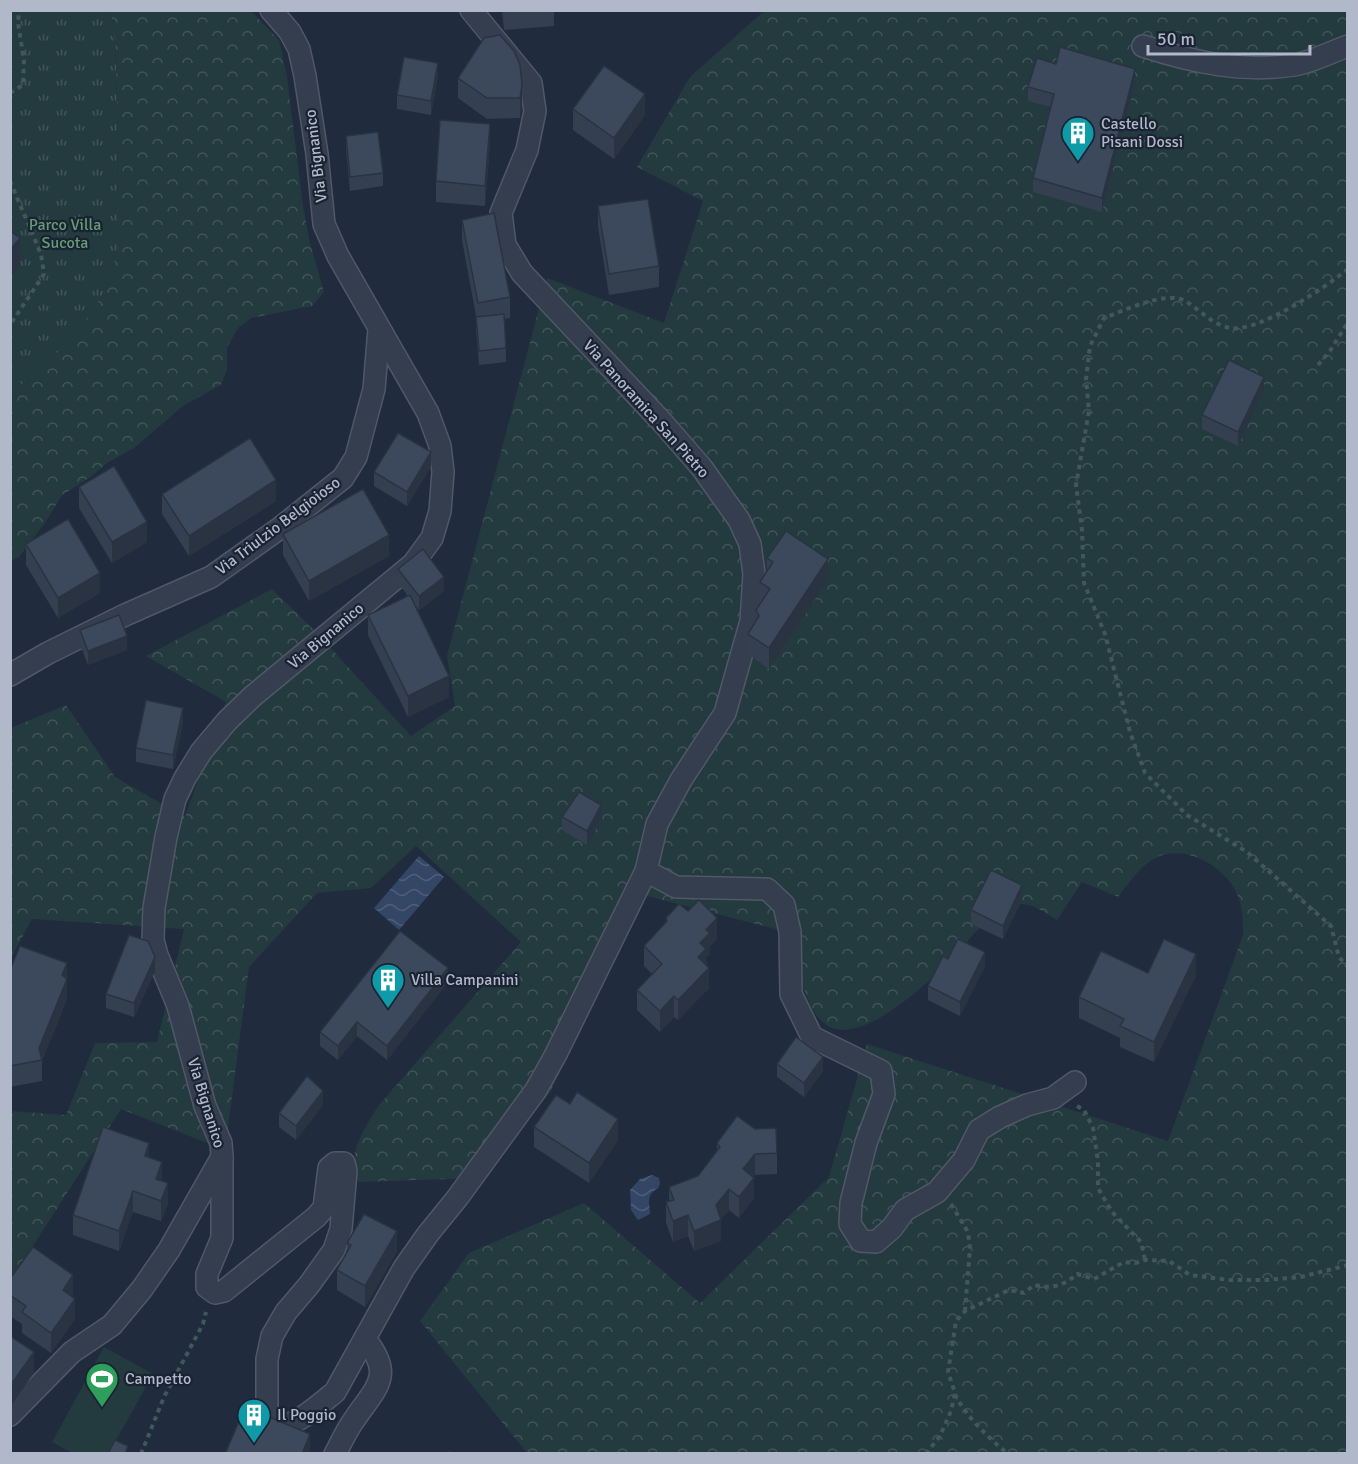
<svg xmlns="http://www.w3.org/2000/svg" width="1358" height="1464" font-family="Signika,sans-serif">
  <style>
    .grass { fill: #233a3f }
    .forest { fill: url(#forest-crowns) }
    .park { fill: url(#park-tufts) }
    .water { fill: url(#water-waves) }
    .lines { fill: none; stroke-linecap: round; stroke-linejoin: round }
    .street-casing { stroke: #505868; stroke-width: 24 }
    .path { stroke: #41575c; stroke-width: 4; stroke-dasharray: 4.5 4.5; stroke-linecap: butt }
    .street { stroke: #353e4e; stroke-width: 21 }
    .wall { fill: #343f50 }
    .shaded-wall { fill: #2a3341 }
    .building { fill: #3c495d; stroke: #2a3341; stroke-width: 1.5 }
    .labels { text-anchor: middle; dominant-baseline: central; stroke-width: 4.5; stroke-linejoin: round; paint-order: stroke }
    .poi-label { font-size: 16px; fill: #b0b8c9; stroke: #1a2332; text-anchor: start }
    .street-label { font-size: 16px; fill: #b0b8c9; stroke: #1a2332 }
    .park-label { font-size: 16px; fill: #659c75; stroke: #1a2332 }
  </style>
  <defs>
    <pattern id="forest-crowns" width="20" height="18" patternUnits="userSpaceOnUse" patternTransform="scale(1.5)"><rect width="20" height="18" fill="#233a3f"/><path d="M2 6a3 3 0 1 1 6 0M12 15a3 3 0 1 1 6 0" fill="none" stroke="#405459"/></pattern>
    <pattern id="park-tufts" width="24" height="20" patternUnits="userSpaceOnUse" patternTransform="scale(1.5)"><rect width="24" height="20" fill="#233a3f"/><path d="M3 7l-1-3M5 7V3M7 7l1-3M15 17l-1-3M17 17v-4M19 17l1-3" fill="none" stroke="#405459"/></pattern>
    <pattern id="water-waves" width="16" height="10" patternUnits="userSpaceOnUse" patternTransform="scale(1.5)"><rect width="16" height="10" fill="#334666"/><path d="M0 5q4-4 8 0t8 0" fill="none" stroke="#4e5f7b"/></pattern>
  </defs>
  <rect width="100%" height="100%" fill="#212b3e"/>
  <path class="grass" d="M104,1347L153,1374L109,1453H72L52,1442Z"/>
  <g class="forest">
    <path d="M110,11H251L279,40L287,77L303,206L310,243L324,292L312,306L251,318L238,328L227,347V370L221,385L184,405L134,448L107,463L92,476L62,495L45,523L19,557L11,561V398L33,370L68,345L121,241L117,209L118,147L115,33Z"/>
    <path d="M764,11H1347V1453H527L420,1321L469,1253L584,1203L700,1303L829,1177L867,1044L1168,1141L1243,935C1243,922 1243,907 1237,894C1225,865 1181,841 1152,860C1138,869 1128,884 1118,897L1082,882L1057,920C1047,914 1033,903 1020,904C1016,904 1011,908 1008,909C973,926 967,946 941,970C918,991 869,1036 835,1029C825,1026 817,1017 812,1009L780,930L639,894L551,1091L479,1178L359,1182C344,1157 366,1126 379,1105L521,942L416,846L371,888L317,893L249,967L225,1150L121,1109L11,1280V1111L66,1115L95,1043L157,1042L184,929L32,919L11,958V728L66,705L115,777L185,817L226,702L146,656L272,589L317,633L411,736L455,706L447,656L547,278L664,323L703,201L637,167L690,77Z"/>
  </g>
  <path class="park" d="M11,11H110L115,33L118,147L117,209L121,240L105,292L68,345L33,370L11,398Z"/>
  <g class="water">
    <path d="M419,856L444,877L399,930L374,908Z"/>
    <path d="M652,1175L659,1178L660,1184C656,1192 660,1186 654,1191C646,1197 650,1205 650,1214L638,1220L631,1210L630,1190L640,1179Z"/>
  </g>
  <g class="lines">
    <defs>
      <g id="street">
        <path d="M271,10L290,32L299,49L305,76L317,154L324,224L338,256L428,413L440,446L443,472L440,511L432,538L413,564L253,696L227,721L201,752L185,778L175,799L166,837L154,908L153,940L157,955L178,1006L205,1106L221,1143L222,1156V1238L207,1274V1287L215,1293L224,1291L316,1217L324,1208L329,1168L335,1163H344L346,1171L341,1229L334,1250L309,1285L286,1312L272,1336L267,1359V1412L269,1420C275,1423 282,1425 289,1424C301,1421 325,1400 335,1392L404,1268L428,1234L458,1197L536,1090L556,1054L646,871L657,824L681,780L725,713L751,621L754,574L750,544L739,520L702,468L662,422L522,273L505,245L501,213L527,150L535,111L531,83L471,10"/>
        <path d="M1143,46C1192,62 1242,73 1294,65C1312,62 1331,52 1348,46"/>
        <path d="M10,675L48,653L125,615L211,577L280,528L343,478L356,457L374,389L379,329"/>
        <path d="M646,871L676,887L767,889L784,905L790,932L791,994L812,1037L881,1071L884,1094L866,1143L851,1203L850,1224L861,1241L876,1242L892,1228L905,1210L937,1192L964,1160L979,1130L1000,1117L1027,1105L1053,1098L1075,1082"/>
        <path d="M10,1415L72,1352L112,1325L142,1289L169,1250L222,1157"/>
        <path d="M335,1454C341,1443 346,1431 354,1420C376,1387 395,1376 365,1339"/>
      </g>
    </defs>
    <use href="#street" class="street-casing"/>
    <g class="path">
      <path d="M10,93L23,85L24,60L18,23L19,10"/>
      <path d="M10,181L41,254L44,274L10,325"/>
      <path d="M1348,269C1326,287 1258,333 1230,328C1213,325 1201,311 1187,302C1168,289 1123,311 1104,318L1090,346L1086,379L1089,411L1076,485L1082,530L1084,583L1105,634L1130,732L1145,773L1187,815L1247,852L1331,926L1339,957L1348,967"/>
      <path d="M1318,365L1330,351L1348,322"/>
      <path d="M1077,1106L1084,1110L1093,1128L1098,1161V1188L1112,1212L1141,1242L1145,1260"/>
      <path d="M951,1204L968,1232L970,1248L965,1311"/>
      <path d="M955,1394C966,1417 988,1437 1008,1454"/>
      <path d="M141,1454L164,1397L203,1324L206,1312"/>
      <path d="M926,1454L940,1436L951,1411L955,1393L948,1372L956,1321L965,1311L1009,1290L1024,1293L1034,1285C1051,1289 1064,1286 1077,1274L1094,1279L1124,1262L1135,1263L1145,1260L1169,1261L1190,1275L1229,1280H1266L1301,1277L1348,1265"/>
    </g>
    <use href="#street" class="street"/>
  </g>
  <g class="wall">
    <path d="M502,10H554V26L504,30Z"/>
    <path d="M514,51L522,106L520,118L487,119L458,98V78Z"/>
    <path d="M1056,64L1135,83L1102,212L1033,192V178L1051,107L1028,101V87Z"/>
    <path d="M438,76L431,115L397,109V95Z"/>
    <path d="M573,109L645,115L614,159L573,130Z"/>
    <path d="M346,136L383,173V186L350,191L346,150Z"/>
    <path d="M490,144L485,206L436,202V181Z"/>
    <path d="M598,206L659,266V287L609,295L598,227Z"/>
    <path d="M462,220L510,297V318L504,319L506,348V362L479,365L476,330V316L462,240Z"/>
    <path d="M1264,391L1238,446L1202,429V415Z"/>
    <path d="M431,466L407,506L374,486V472Z"/>
    <path d="M79,487L147,542L112,563L79,508Z"/>
    <path d="M162,494L276,501L189,556L162,514Z"/>
    <path d="M283,534L389,556L309,601L283,555Z"/>
    <path d="M26,544L100,593L58,618L26,565Z"/>
    <path d="M767,558L828,580L769,669L748,654V634L756,622V610L760,603V582L767,570Z"/>
    <path d="M398,569L444,591L419,610L413,602L449,697L408,717L368,635V615L408,596L398,583Z"/>
    <path d="M80,630L127,650L88,665L80,644Z"/>
    <path d="M183,722L173,769L136,762V748Z"/>
    <path d="M562,817L601,819L587,845L562,830Z"/>
    <path d="M1022,899L1003,939L971,924V910Z"/>
    <path d="M666,918L717,939L710,946V954L706,957L709,988L678,1020L674,1017L660,1032L637,1010V990L652,974L644,966V946L666,923Z"/>
    <path d="M948,959L985,966L960,1016L928,1000V986Z"/>
    <path d="M10,970L67,978V999L42,1061V1081L10,1087Z"/>
    <path d="M155,971L134,1017L106,1008V994Z"/>
    <path d="M1148,973L1196,975L1154,1062L1120,1047V1038L1079,1018V997Z"/>
    <path d="M448,982L387,1060L357,1036L338,1060L320,1046V1032Z"/>
    <path d="M777,1064L823,1071L804,1097L777,1077Z"/>
    <path d="M323,1105L296,1140L279,1127V1113Z"/>
    <path d="M534,1127L618,1140L589,1183L534,1147Z"/>
    <path d="M717,1143L777,1153V1174L755,1175L753,1177L754,1198L739,1218L729,1210L721,1219V1241L694,1251L688,1236L673,1242L666,1223V1202L669,1201V1187L698,1176L717,1151Z"/>
    <path d="M149,1157L162,1181L168,1203L161,1221L133,1212L119,1251L73,1235V1215Z"/>
    <path d="M347,1243L397,1251L365,1307L337,1290V1270L347,1252Z"/>
    <path d="M10,1279L73,1296L72,1297L75,1319L51,1353L22,1333V1324L10,1316Z"/>
  </g>
  <g class="shaded-wall">
    <path d="M438,63V76L431,115V101Z"/>
    <path d="M1135,69V83L1102,212V198Z"/>
    <path d="M522,85V106L520,118V98Z"/>
    <path d="M645,94V115L614,159V138Z"/>
    <path d="M490,124V144L485,206V186Z"/>
    <path d="M20,238V265L10,277V250Z"/>
    <path d="M1264,377V391L1238,446V432Z"/>
    <path d="M431,452V466L407,506V492Z"/>
    <path d="M276,480V501L189,556V536Z"/>
    <path d="M147,522V542L112,563V542Z"/>
    <path d="M389,535V556L309,601V581Z"/>
    <path d="M828,559V580L769,669V648Z"/>
    <path d="M100,573V593L58,618V598Z"/>
    <path d="M444,577V591L419,610V596Z"/>
    <path d="M12,627V641L10,642V628Z"/>
    <path d="M127,636V650L88,665V651Z"/>
    <path d="M449,676V697L408,717V696Z"/>
    <path d="M183,708V722L173,769V755Z"/>
    <path d="M601,805V819L587,845V831Z"/>
    <path d="M1022,885V899L1003,939V926Z"/>
    <path d="M717,918V939L710,946V954L706,957V970L698,957L700,943L706,930Z"/>
    <path d="M985,952V966L960,1016V1002Z"/>
    <path d="M1196,954V975L1154,1062V1042Z"/>
    <path d="M155,957V971L134,1017V1003Z"/>
    <path d="M67,963V999L42,1061L39,1048Z"/>
    <path d="M448,968V982L387,1060V1046Z"/>
    <path d="M709,968V988L678,1020V1000Z"/>
    <path d="M674,996V1017L660,1032V1011Z"/>
    <path d="M357,1022V1036L338,1060V1046Z"/>
    <path d="M823,1057V1071L804,1097V1083Z"/>
    <path d="M323,1091V1105L296,1140V1126Z"/>
    <path d="M618,1119V1140L589,1183V1163Z"/>
    <path d="M149,1143V1164L145,1156Z"/>
    <path d="M755,1154V1175L743,1189V1169Z"/>
    <path d="M162,1162V1182L156,1179Z"/>
    <path d="M754,1178V1198L739,1218V1197Z"/>
    <path d="M168,1183V1203L161,1221V1201Z"/>
    <path d="M729,1189V1210L720,1221L721,1220V1241L694,1251V1231Z"/>
    <path d="M133,1191V1212L119,1251V1231Z"/>
    <path d="M688,1215V1236L673,1242V1221Z"/>
    <path d="M397,1231V1251L365,1307V1286Z"/>
    <path d="M73,1275V1296L63,1310V1290Z"/>
    <path d="M75,1299V1319L51,1353V1333Z"/>
    <path d="M34,1352V1373L10,1407V1386Z"/>
    <path d="M310,1434V1454H302Z"/>
  </g>
  <g class="building">
    <path d="M500,35L514,51L520,65L522,85L520,98H487L458,78L484,38Z"/>
    <path d="M1060,47L1135,69L1102,198L1033,178L1054,94L1028,87L1037,58L1056,64Z"/>
    <path d="M404,57L438,63L431,101L397,95Z"/>
    <path d="M604,66L645,94L614,138L573,109Z"/>
    <path d="M440,120L490,124L485,186L436,181Z"/>
    <path d="M378,132L383,173L350,177L346,136Z"/>
    <path d="M648,199L659,266L609,274L598,206Z"/>
    <path d="M494,213L510,297L478,303L462,220Z"/>
    <path d="M10,231L20,238L10,250Z"/>
    <path d="M504,314L506,348L479,351L476,317Z"/>
    <path d="M1229,360L1264,377L1238,432L1202,415Z"/>
    <path d="M398,433L431,452L407,492L374,472Z"/>
    <path d="M250,438L276,480L189,536L162,494Z"/>
    <path d="M114,466L147,522L112,542L79,487Z"/>
    <path d="M363,489L389,535L309,581L283,534Z"/>
    <path d="M68,519L100,573L58,598L26,544Z"/>
    <path d="M786,531L828,559L769,648L748,634L759,616L756,610L770,589L760,582L773,562L767,558Z"/>
    <path d="M423,549L444,577L419,596L398,569Z"/>
    <path d="M410,595L449,676L408,696L368,615Z"/>
    <path d="M119,615L127,636L88,651L80,630Z"/>
    <path d="M146,700L183,708L173,755L136,748Z"/>
    <path d="M579,792L601,805L587,831L562,817Z"/>
    <path d="M991,870L1022,885L1003,926L971,910Z"/>
    <path d="M699,900L717,918L706,930L710,933L700,943L706,949L698,957L709,968L678,1000L674,996L660,1011L637,990L662,964L644,946L667,921L666,918L679,904L688,911Z"/>
    <path d="M400,931L448,968L387,1046L357,1022L338,1046L320,1032Z"/>
    <path d="M129,935L148,941L155,957L134,1003L106,994Z"/>
    <path d="M958,939L985,952L960,1002L928,986L943,956L948,959Z"/>
    <path d="M1164,939L1196,954L1154,1042L1120,1026L1124,1019L1079,997L1101,951L1148,973Z"/>
    <path d="M20,946L67,963L62,975L67,979L39,1048L42,1060L10,1066V970Z"/>
    <path d="M796,1037L823,1057L804,1083L777,1064Z"/>
    <path d="M307,1076L323,1091L296,1126L279,1113Z"/>
    <path d="M577,1092L618,1119L589,1163L534,1127L556,1095L570,1104Z"/>
    <path d="M737,1116L755,1129L776,1128L777,1153L755,1154L743,1169L754,1178L739,1197L729,1189L716,1205L721,1220L694,1231L688,1215L673,1221L666,1202L674,1200L669,1187L698,1176L720,1147L717,1143Z"/>
    <path d="M103,1127L149,1143L145,1156L162,1162L156,1179L168,1183L161,1201L133,1191L119,1231L73,1215Z"/>
    <path d="M364,1214L397,1231L365,1286L337,1270L351,1245L347,1243Z"/>
    <path d="M33,1247L73,1275L63,1290L75,1299L51,1333L22,1312L26,1306L10,1295V1279Z"/>
    <path d="M10,1336L34,1352L10,1386Z"/>
    <path d="M245,1407L310,1434L302,1454H225Z"/>
    <path d="M115,1440L128,1446L125,1454H108Z"/>
    <path d="M448,1451L456,1454H447Z"/>
  </g>
  <defs>
    <symbol id="building-pin" viewBox="-11 -11 22 30"><path d="M0 17L-7.5 6A9.5 9.5 0 1 1 7.5 6Z" fill="#0f9aa8" stroke="#1a2332"/><path d="M-4-6H4V6H1V3H-1V6H-4ZM-2.5-4.3h1.7v1.8h-1.7ZM.8-4.3h1.7v1.8H.8ZM-2.5-1h1.7V.8h-1.7ZM.8-1h1.7V.8H.8Z" fill="#fff"/></symbol>
    <symbol id="stadium-pin" viewBox="-11 -11 22 30"><path d="M0 17L-7.5 6A9.5 9.5 0 1 1 7.5 6Z" fill="#2e9e5b" stroke="#1a2332"/><path d="M0-5a6.5 5 0 1 0 0 10a6.5 5 0 1 0 0-10ZM-3.5-1.8h7v3.6h-7Z" fill="#fff"/></symbol>
  </defs>
  <g fill-rule="evenodd">
    <use href="#building-pin" x="1059" y="114" width="38" height="52"/>
    <use href="#building-pin" x="369" y="961" width="38" height="52"/>
    <use href="#stadium-pin" x="83" y="1360" width="38" height="52"/>
    <use href="#building-pin" x="235" y="1396" width="38" height="52"/>
  </g>
  <g class="labels">
    <g class="poi-label">
      <text x="1101" y="124">Castello<tspan x="1101" dy="18">Pisani Dossi</tspan></text>
      <text x="411" y="980">Villa Campanini</text>
      <text x="125" y="1379">Campetto</text>
      <text x="277" y="1415">Il Poggio</text>
    </g>
    <g class="street-label">
      <text transform="translate(316 156) rotate(-97)">Via Bignanico</text>
      <text transform="translate(646 409) rotate(48)">Via Panoramica San Pietro</text>
      <text transform="translate(278 526) rotate(-37)">Via Triulzio Belgioioso</text>
      <text transform="translate(326 636) rotate(-40)">Via Bignanico</text>
      <text transform="translate(206 1103) rotate(73)">Via Bignanico</text>
    </g>
    <g class="park-label">
      <text x="65" y="225">Parco Villa<tspan x="65" dy="18">Sucota</tspan></text>
    </g>
  </g>
  <rect width="1358" height="1464" fill="none" stroke="#b0b8c9" stroke-width="24"/>
  <path d="M1148 45v9h162v-9" fill="none" stroke="#b0b8c9" stroke-width="3"/>
  <text x="1157" y="45" font-size="18" fill="#b0b8c9" stroke="#1a2332" stroke-width="4.5" paint-order="stroke">50 m</text>
</svg>
